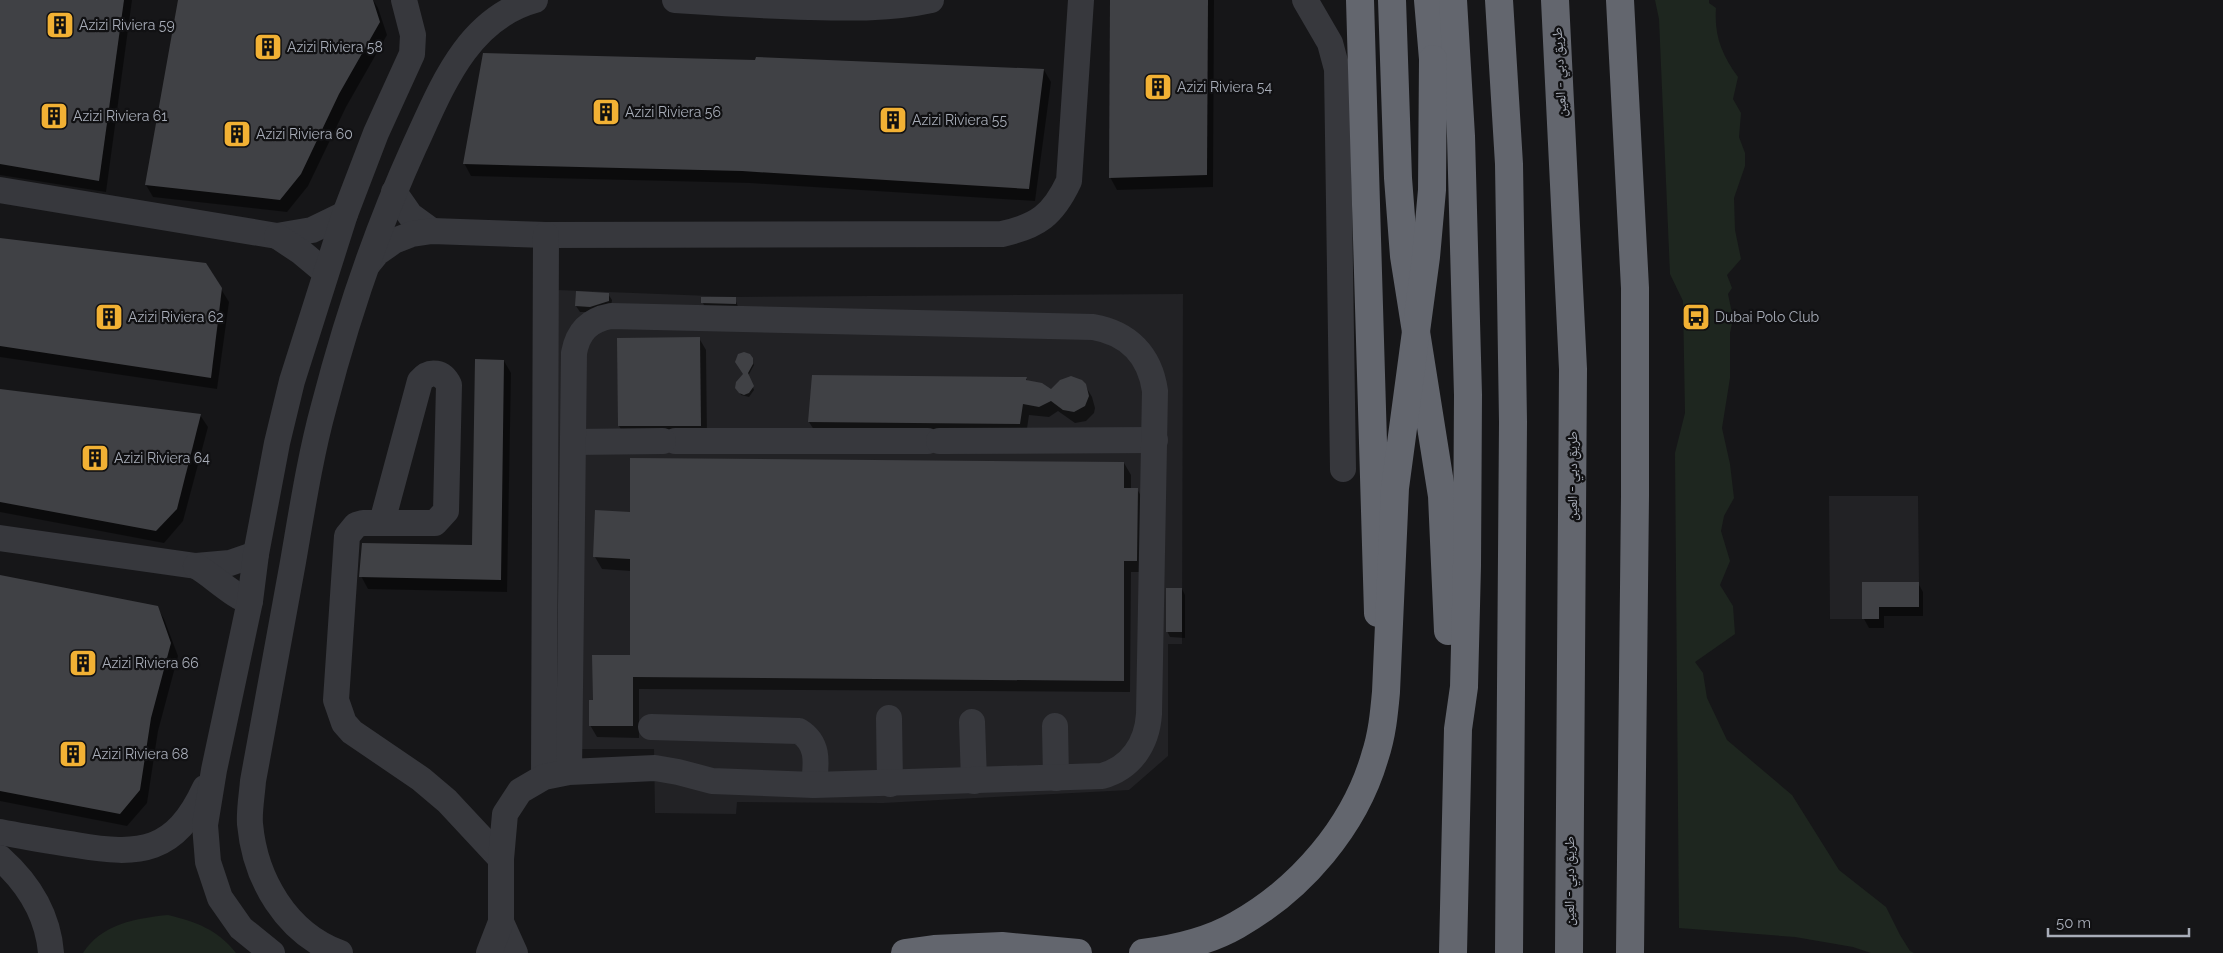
<svg xmlns="http://www.w3.org/2000/svg" width="2223" height="953" font-family="Raleway,'Noto Naskh Arabic',sans-serif">
  <style>
    .built { fill: #222225 }
    .green { fill: #1e261f }
    .shadow { fill: #0007 }
    .building { fill: #404145 }
    .lines { fill: none; stroke-linecap: round; stroke-linejoin: round }
    .minor { stroke: #37383d; stroke-width: 26 }
    .highway { stroke: #63666e; stroke-width: 28 }
    .highway-bridge { stroke: #63666e; stroke-width: 28 }
    .labels { text-anchor: middle; dominant-baseline: central; stroke-width: 4.5; stroke-linejoin: round; paint-order: stroke }
    .poi-label { font-size: 14px; fill: #a8adb8; stroke: #111113; text-anchor: start }
    .street-label { font-size: 14px; fill: #a8adb8; stroke: #111113 }
  </style>
  <rect width="100%" height="100%" fill="#161618"/>
  <g class="built">
    <path d="M557,290L736,297L1183,294L1182,644H1168V756L1129,790L883,803L737,802L736,814L655,813L654,749H559Z"/>
    <path d="M1829,496H1918L1919,582H1862V619H1830Z"/>
  </g>
  <g class="green">
    <path d="M1655,0H1709V3L1716,8C1714,36 1722,55 1738,77L1733,99L1741,113L1739,137L1745,153V166L1734,198L1735,230L1741,259L1727,275L1732,288L1728,294L1733,318L1730,333V378L1722,428L1730,464L1734,498L1724,516L1721,531L1730,561L1720,585L1733,606L1735,634L1695,662L1703,673L1707,698L1727,740L1792,795L1839,870L1886,907L1900,935L1910,951L1914,953H1871L1853,947L1795,937L1679,928L1675,453L1685,413L1683,301L1670,274L1659,19Z"/>
    <path d="M168,915C196,922 217,929 236,953H83C101,924 137,918 168,915Z"/>
  </g>
  <g class="shadow">
    <path d="M0,0H132L106,192L0,175Z"/>
    <path d="M179,0H373L378,8L387,35L346,107L308,186L287,212L153,197L146,185Z"/>
    <path d="M1111,0H1214L1213,187L1117,190L1110,177Z"/>
    <path d="M1044,70L1051,82L1035,201L750,183L471,176L464,163Z"/>
    <path d="M0,239L221,289L229,302L217,389L0,357Z"/>
    <path d="M608,294L612,300L611,307L594,312H580L576,306Z"/>
    <path d="M735,299L739,309H706L703,303Z"/>
    <path d="M699,338L706,350L707,438H626L619,426L618,339Z"/>
    <path d="M749,355L754,365L748,376L754,390L749,397L741,395L737,387L745,374Z"/>
    <path d="M504,361L511,373L507,592L368,589L361,576L473,547Z"/>
    <path d="M1026,378L1028,382L1051,391L1085,385L1092,397L1095,408L1094,413L1086,421L1075,423L1058,411L1049,417L1029,415L1026,435L816,433L809,422Z"/>
    <path d="M0,391L200,415L208,427L183,521L164,543L0,512Z"/>
    <path d="M1124,463L1131,475V489H1137L1144,501L1143,572H1131L1130,692L639,689V738L597,737L590,725L594,701L631,656V571L602,569L595,557L631,513Z"/>
    <path d="M0,577L157,607L164,619L178,656L158,731L147,803L127,826L0,801Z"/>
    <path d="M1863,583H1918L1923,592V616H1884V628H1869L1864,619Z"/>
    <path d="M1182,589L1185,595V638L1170,637L1167,631Z"/>
  </g>
  <g class="building">
    <path d="M0,0H124L99,181L0,164Z"/>
    <path d="M178,0H373L380,22L339,94L301,174L280,200L145,185Z"/>
    <path d="M1110,0H1208L1207,175L1109,178Z"/>
    <path d="M483,53L755,60L756,57L1044,69L1029,189L742,171L463,164Z"/>
    <path d="M0,238L206,263L222,288L211,378L0,346Z"/>
    <path d="M576,291L609,293V301L590,307L575,306Z"/>
    <path d="M701,297H736V304L701,303Z"/>
    <path d="M700,337L701,426H618L617,338Z"/>
    <path d="M744,352L750,354L753,358V364L748,373L754,386L749,393L744,395L739,393L735,388L736,382L743,374L735,362L738,354Z"/>
    <path d="M475,359L504,360L501,580L359,577L362,543L472,545Z"/>
    <path d="M812,375L1027,377L1026,380L1042,383L1051,389L1060,380L1071,376L1082,380L1086,384L1089,396L1085,406L1074,412L1063,410L1051,401L1039,407L1023,404L1020,424L808,422Z"/>
    <path d="M0,389L201,414L177,509L156,531L0,502Z"/>
    <path d="M630,458L1124,462V488H1138L1137,561H1124V681L633,677V726H589V700H593L592,655H630V559L593,557L595,510L630,512Z"/>
    <path d="M0,575L158,606L171,643L151,718L140,790L120,814L0,791Z"/>
    <path d="M1862,582H1919V607H1879V619H1862Z"/>
    <rect x="1166" y="588" width="16" height="44"/>
  </g>
  <g class="lines">
    <g class="minor">
      <path d="M675,0C720,3 764,6 809,7C851,8 890,9 931,0"/>
      <path d="M1305,0L1330,43L1337,69L1343,469"/>
      <path d="M0,190L277,236L312,230L345,214"/>
      <path d="M394,192L410,215L432,231"/>
      <path d="M277,236L301,252L325,272"/>
      <path d="M368,264L377,253L394,241L412,234L432,231L546,235L1002,234C1038,226 1053,215 1069,181L1081,0"/>
      <path d="M675,441H928"/>
      <path d="M939,441L1155,440"/>
      <path d="M573,442L663,441"/>
      <path d="M382,522L420,381C430,369 443,372 449,385L446,511L435,523H363L356,525L347,536L336,700L344,723L352,732L421,779L447,801L501,859"/>
      <path d="M0,538L196,566L230,563L256,554"/>
      <path d="M196,566C212,575 235,598 250,601"/>
      <path d="M889,718L890,784"/>
      <path d="M972,722L974,781"/>
      <path d="M1055,726L1056,778"/>
      <path d="M651,727L799,731C820,744 816,764 814,785"/>
      <path d="M544,777L546,235"/>
      <path d="M0,832C25,837 51,841 76,845C140,856 175,853 205,788"/>
      <path d="M0,858C28,883 48,915 51,953"/>
      <path d="M501,922L515,953"/>
      <path d="M272,953L241,928L220,898L208,862L205,825L214,770L250,601L256,554L277,443L292,381L345,214L376,133L412,54L413,35L404,0"/>
      <path d="M340,953C286,933 255,879 250,824C249,810 252,795 253,781C266,708 280,635 293,562C302,510 310,457 324,406C347,317 376,231 414,147C441,89 466,19 535,0"/>
      <path d="M489,953L501,922V859L505,814L520,791L544,777L569,772L655,768L678,772L712,781L814,785L1102,776C1131,768 1147,744 1149,714L1155,391C1150,355 1128,333 1093,327L611,316C589,320 578,331 574,353L569,772"/>
    </g>
    <g class="highway">
      <path d="M1360,0L1378,613"/>
      <path d="M1392,0L1398,178L1404,256L1442,496L1448,631"/>
      <path d="M1428,0L1433,59"/>
      <path d="M1453,0L1461,136L1468,395L1467,566L1464,687L1458,729L1453,953"/>
      <path d="M1499,0L1509,164L1513,422L1509,953"/>
      <path d="M1555,0L1573,369L1569,953"/>
      <path d="M1620,0L1635,288V496L1630,953"/>
      <path d="M905,953L934,949L1002,946L1078,953"/>
    </g>
    <path class="highway-bridge" d="M1143,953C1175,949 1209,941 1237,925C1301,889 1355,826 1375,756C1382,735 1384,714 1386,692L1395,488L1426,257L1432,190L1433,59"/>
  </g>
  <defs>
    <symbol id="building-square" viewBox="-11 -11 22 22"><rect x="-9" y="-9" width="18" height="18" rx="4" fill="#f2b134" stroke="#111113"/><path d="M-4-6H4V6H1V3H-1V6H-4ZM-2.5-4.3h1.7v1.8h-1.7ZM.8-4.3h1.7v1.8H.8ZM-2.5-1h1.7V.8h-1.7ZM.8-1h1.7V.8H.8Z" fill="#111"/></symbol>
    <symbol id="bus-square" viewBox="-11 -11 22 22"><rect x="-9" y="-9" width="18" height="18" rx="4" fill="#f2b134" stroke="#111113"/><path d="M-5-6H5V4H4V6H2V4H-2V6H-4V4H-5ZM-3.5-4V0h7V-4ZM-3.5 1.2v1.5H-2V1.2ZM2 1.2v1.5H3.5V1.2Z" fill="#111"/></symbol>
  </defs>
  <g fill-rule="evenodd">
    <use href="#building-square" x="44" y="9" width="32" height="32"/>
    <use href="#building-square" x="252" y="31" width="32" height="32"/>
    <use href="#building-square" x="1142" y="71" width="32" height="32"/>
    <use href="#building-square" x="590" y="96" width="32" height="32"/>
    <use href="#building-square" x="38" y="100" width="32" height="32"/>
    <use href="#building-square" x="877" y="104" width="32" height="32"/>
    <use href="#building-square" x="221" y="118" width="32" height="32"/>
    <use href="#building-square" x="93" y="301" width="32" height="32"/>
    <use href="#bus-square" x="1680" y="301" width="32" height="32"/>
    <use href="#building-square" x="79" y="442" width="32" height="32"/>
    <use href="#building-square" x="67" y="647" width="32" height="32"/>
    <use href="#building-square" x="57" y="738" width="32" height="32"/>
  </g>
  <g class="labels">
    <g class="poi-label">
      <text x="79" y="25">Azizi Riviera 59</text>
      <text x="287" y="47">Azizi Riviera 58</text>
      <text x="1177" y="87">Azizi Riviera 54</text>
      <text x="625" y="112">Azizi Riviera 56</text>
      <text x="73" y="116">Azizi Riviera 61</text>
      <text x="912" y="120">Azizi Riviera 55</text>
      <text x="256" y="134">Azizi Riviera 60</text>
      <text x="128" y="317">Azizi Riviera 62</text>
      <text x="1715" y="317">Dubai Polo Club</text>
      <text x="114" y="458">Azizi Riviera 64</text>
      <text x="102" y="663">Azizi Riviera 66</text>
      <text x="92" y="754">Azizi Riviera 68</text>
    </g>
    <g class="street-label">
      <text transform="translate(1559 72) rotate(-93)">طريق دبي - العين</text>
      <text transform="translate(1572 476) rotate(-90)">طريق دبي - العين</text>
      <text transform="translate(1569 881) rotate(-90)">طريق دبي - العين</text>
    </g>
  </g>
  <path d="M2048 928v8h141v-8" fill="none" stroke="#a8adb8" stroke-width="2.5"/>
  <text x="2056" y="928" font-size="15" fill="#a8adb8" stroke="#111113" stroke-width="4" paint-order="stroke">50 m</text>
</svg>
